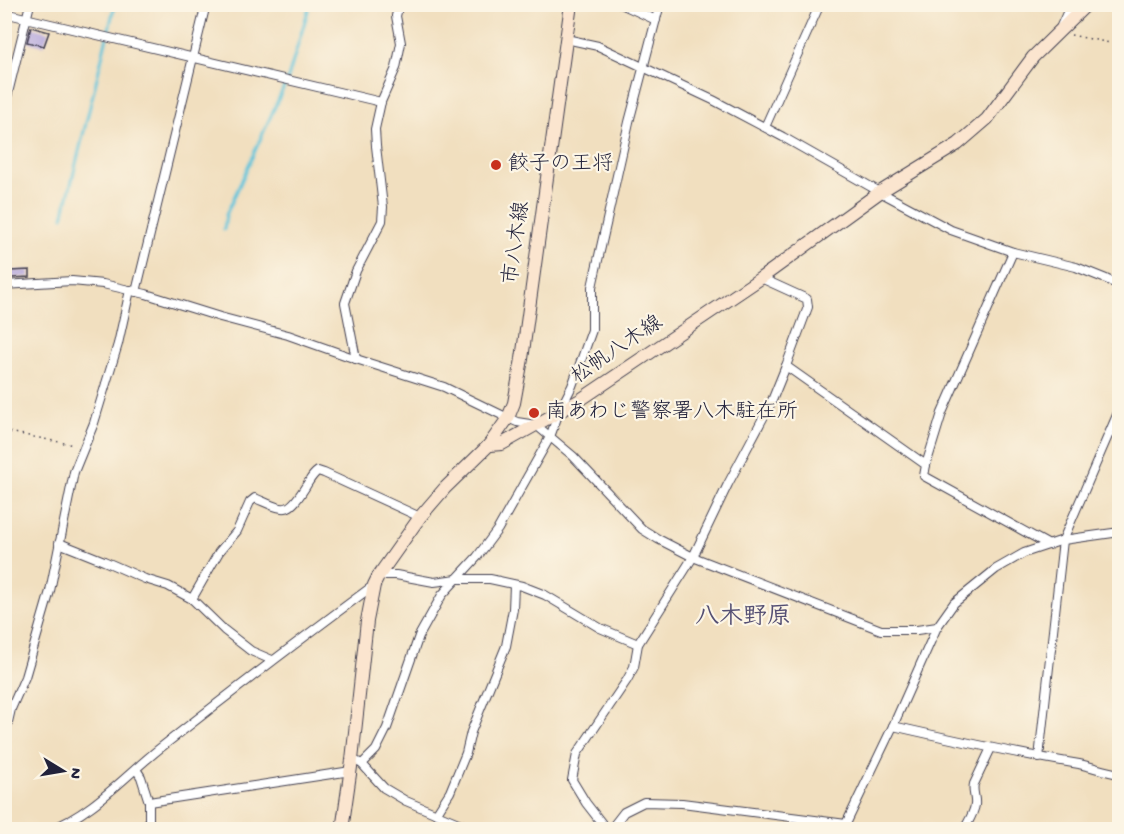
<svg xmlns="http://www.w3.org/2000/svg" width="1124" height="834" font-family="'Gochi Hand','Klee One',sans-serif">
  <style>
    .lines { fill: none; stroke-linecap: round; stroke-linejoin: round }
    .stream { stroke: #5ec4db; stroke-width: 3 }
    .building { fill: #b3a6dd }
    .minor-casing { stroke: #413e4f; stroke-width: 10 }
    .secondary-casing { stroke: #413e4f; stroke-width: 14 }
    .path { stroke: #413e4f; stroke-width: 1.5; stroke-dasharray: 1.5 4.5; stroke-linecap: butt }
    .minor { stroke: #fff; stroke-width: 8 }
    .secondary { stroke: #fbe5cf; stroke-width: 12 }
    .poi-dot { fill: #c8321e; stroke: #fcf5e5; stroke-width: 2 }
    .labels { text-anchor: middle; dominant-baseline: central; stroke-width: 4.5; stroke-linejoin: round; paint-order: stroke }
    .poi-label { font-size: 21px; fill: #22223b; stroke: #fcf5e5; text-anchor: start }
    .street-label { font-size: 21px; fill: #22223b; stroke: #fcf5e5 }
    .quarter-label { font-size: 24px; font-weight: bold; fill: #555074; stroke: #fcf5e5 }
  </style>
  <rect width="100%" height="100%" fill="#fcf5e5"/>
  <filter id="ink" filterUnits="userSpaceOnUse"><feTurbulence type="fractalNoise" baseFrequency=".0167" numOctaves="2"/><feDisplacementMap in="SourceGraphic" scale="12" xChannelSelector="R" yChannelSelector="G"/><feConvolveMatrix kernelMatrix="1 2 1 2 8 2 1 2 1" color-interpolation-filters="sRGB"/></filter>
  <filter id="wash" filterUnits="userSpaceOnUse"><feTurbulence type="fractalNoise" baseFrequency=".008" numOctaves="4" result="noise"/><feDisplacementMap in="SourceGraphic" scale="24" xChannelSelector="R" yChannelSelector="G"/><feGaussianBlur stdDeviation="1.35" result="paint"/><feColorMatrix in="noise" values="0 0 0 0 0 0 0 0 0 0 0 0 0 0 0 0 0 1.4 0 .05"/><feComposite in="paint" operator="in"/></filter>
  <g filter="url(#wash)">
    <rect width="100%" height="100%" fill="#f1dfbf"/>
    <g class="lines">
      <g class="stream">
        <path d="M63,217L115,4"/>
        <path d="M224,229L226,215L288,78L310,4"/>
      </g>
    </g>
    <g id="blocks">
      <g class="building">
        <path d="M31,27L49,32L44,46L27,42Z"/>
        <path d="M30,270V277L11,278L10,271Z"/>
      </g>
    </g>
  </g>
  <g filter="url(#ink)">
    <use href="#blocks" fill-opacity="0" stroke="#413e4f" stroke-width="1.5"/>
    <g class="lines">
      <defs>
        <g id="minor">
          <path d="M621,4L656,20"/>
          <path d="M4,13L381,102"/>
          <path d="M1061,26L1071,4"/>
          <path d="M566,39L598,46L713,100L783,137L880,192L951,230L1013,252L1076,267L1106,279L1120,286"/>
          <path d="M4,109L30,4"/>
          <path d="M765,127L820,4"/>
          <path d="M4,285L72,281L103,284L146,294L220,317L288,335L356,359L444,387L508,418L517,422L536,425L573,456L642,529L658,539L693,557L881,630H917L937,627L954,603L996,569L1024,553L1063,540L1120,532"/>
          <path d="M136,292L206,4"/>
          <path d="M356,359L345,303L356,271L382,221L383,207L376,146L375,129L381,102L396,68L401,43L396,16L399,4"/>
          <path d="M786,366L926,465L924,476L1049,545"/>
          <path d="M926,465L942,413L1013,252"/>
          <path d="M59,543L104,561L145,579L168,586L192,599L224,630L251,651L272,660"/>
          <path d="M379,575H396L434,582L457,579H490L522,586L545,595L600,628L638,644"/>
          <path d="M192,599L219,552L237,531L250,502L255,498C286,511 287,516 306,486C310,480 312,475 318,471L324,473L420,517"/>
          <path d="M893,726C954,740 1016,754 1079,764C1093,767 1106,772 1120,774"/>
          <path d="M4,739L11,709L25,677L50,591L74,472L94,423L118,344L130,290"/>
          <path d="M1039,758L1063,540L1120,408"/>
          <path d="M358,762L362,764L384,788L406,801L475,830"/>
          <path d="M362,764L376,750L387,728L419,636L442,595L477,557L498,529L550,437L559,412L572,386L592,330V287L629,122L660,4"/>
          <path d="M136,769L141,777L149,802V830"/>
          <path d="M149,802L351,771"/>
          <path d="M436,814L450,792L466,753L471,732L506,646L513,609L514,585"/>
          <path d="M49,830C91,815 125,776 159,749C230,693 301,639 374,585"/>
          <path d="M607,830L586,803L572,780L577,754L627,680L634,667L638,644L693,557L728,484L771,403L786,366L808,307L807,299L761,278"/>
          <path d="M610,830L624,812L644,802L682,803L846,824L893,726L937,627"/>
          <path d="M964,830C968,822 974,813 975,805C976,797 972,792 974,784L991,748"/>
        </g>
        <g id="secondary">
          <path d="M489,445L502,444L580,400L761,278L880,192L958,144L987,119L1033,57L1087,4"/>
          <path d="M342,830L352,760L367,621L374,585L379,575L420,517L445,488L489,445L508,418L514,403L522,359L571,4"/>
        </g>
      </defs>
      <use href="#minor" class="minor-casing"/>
      <use href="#secondary" class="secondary-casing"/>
      <g class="path">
        <path d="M1071,35L1120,45"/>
        <path d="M4,431L74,445"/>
      </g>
      <use href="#minor" class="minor"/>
      <use href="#secondary" class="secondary"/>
    </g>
  </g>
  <g class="poi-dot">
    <circle cx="496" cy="165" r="6"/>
    <circle cx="534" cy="413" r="6"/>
  </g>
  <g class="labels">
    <g class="poi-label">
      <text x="508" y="165">餃子の王将</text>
      <text x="546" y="413">南あわじ警察署八木駐在所</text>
    </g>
    <g class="street-label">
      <text transform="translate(518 243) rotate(-82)">市八木線</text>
      <text transform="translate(618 351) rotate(-34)">松帆八木線</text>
    </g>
    <g class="quarter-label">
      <text x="743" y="618">八木野原</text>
    </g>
  </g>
  <rect width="1124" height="834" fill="none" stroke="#fcf5e5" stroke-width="24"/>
  <g transform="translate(63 771) rotate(101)" stroke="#fcf5e5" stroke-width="4.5" paint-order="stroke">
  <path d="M0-4.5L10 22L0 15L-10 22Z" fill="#22223b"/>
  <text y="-9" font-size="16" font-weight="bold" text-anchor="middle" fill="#22223b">N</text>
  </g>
</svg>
